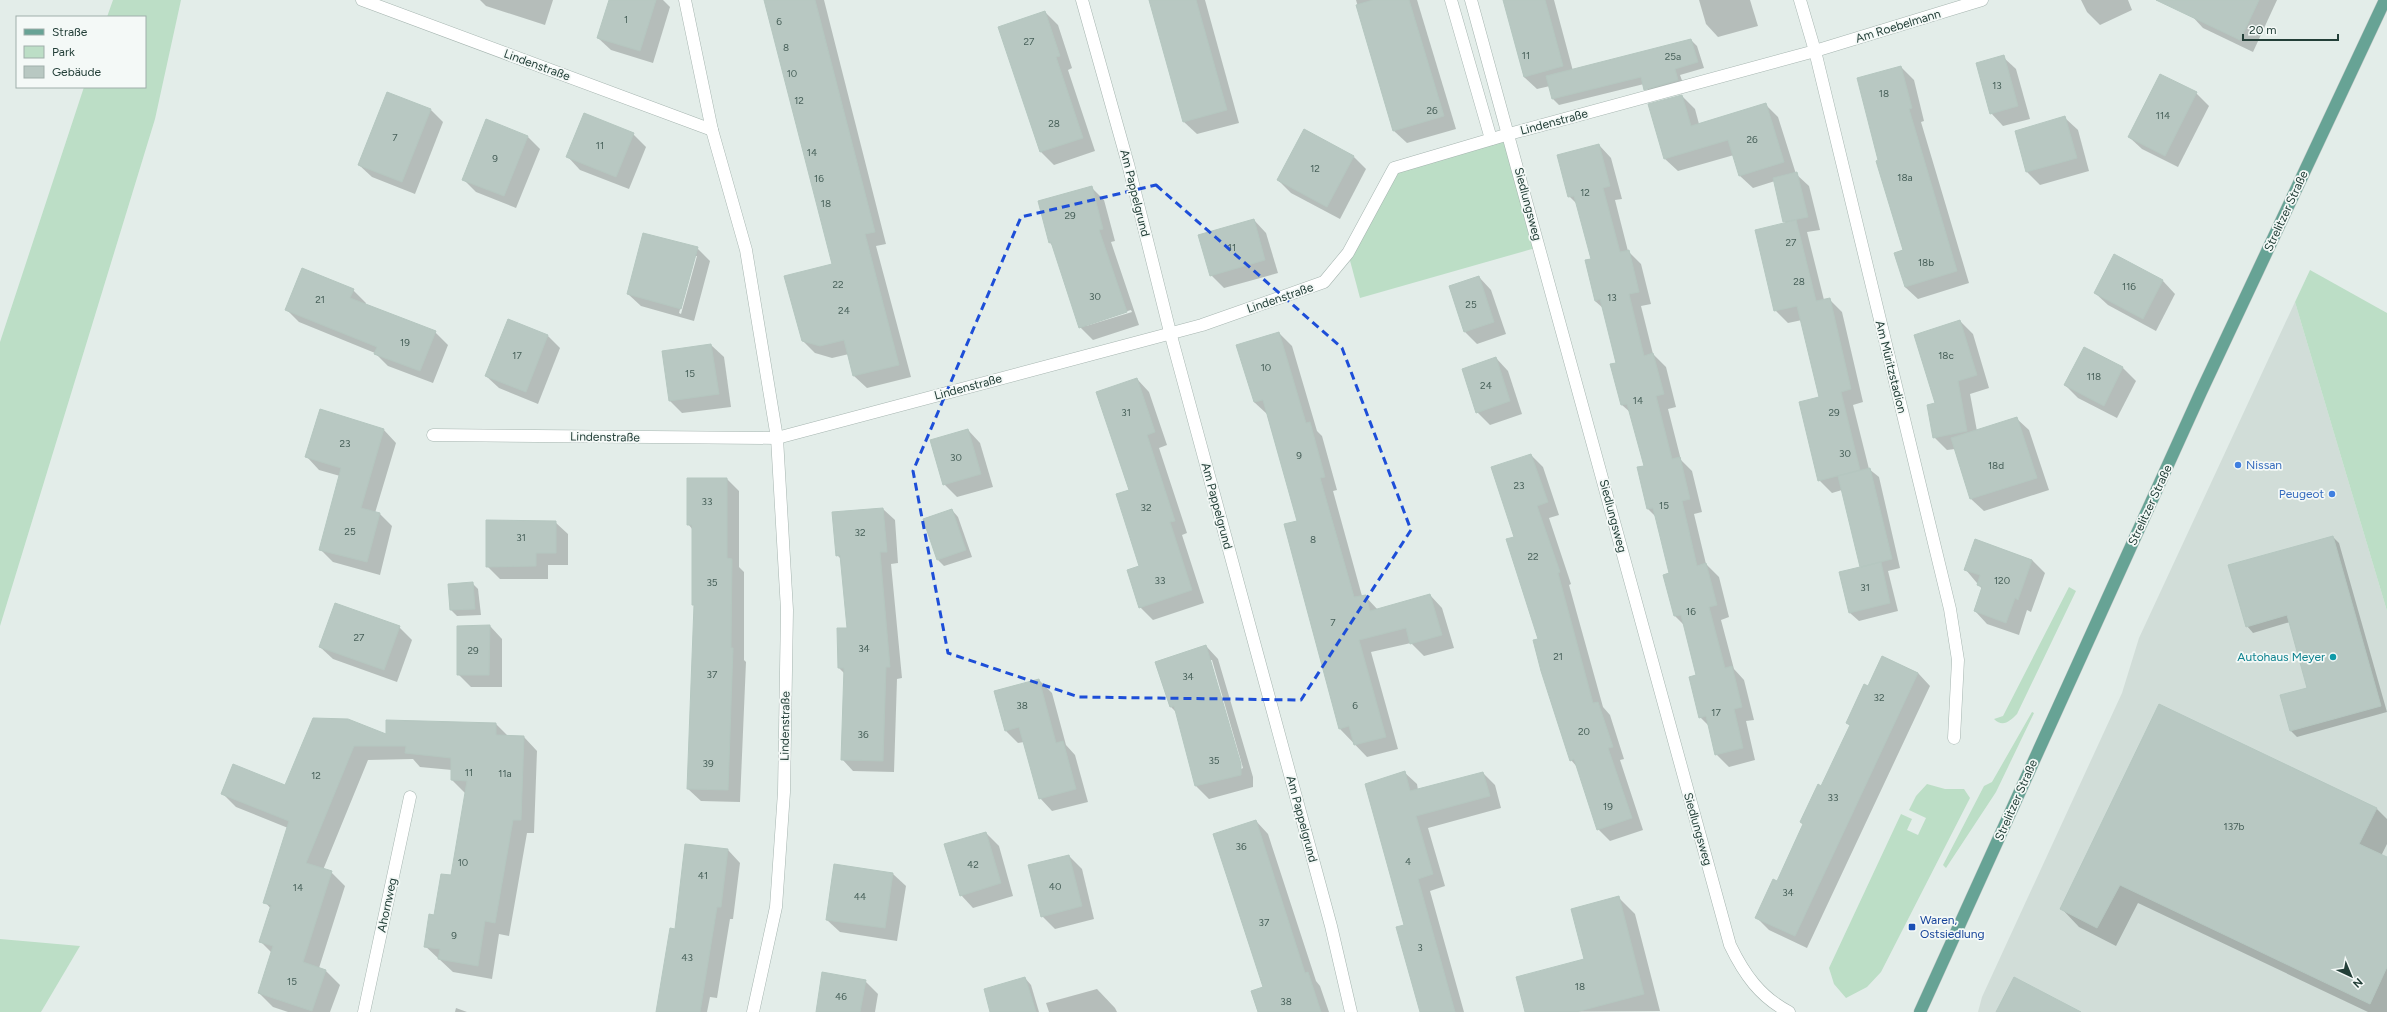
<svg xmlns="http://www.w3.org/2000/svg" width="2387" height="1012" font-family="Figtree,sans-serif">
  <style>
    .built { fill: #d1ddd8 }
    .green { fill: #bcdec6 }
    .shadow { fill: #0003; fill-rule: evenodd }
    .building { fill: #b8c8c2; stroke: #b5c7c0 }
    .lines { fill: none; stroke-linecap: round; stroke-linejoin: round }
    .minor-casing { stroke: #a6b5b0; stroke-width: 13 }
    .major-casing { stroke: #c1c9c7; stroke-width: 13 }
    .minor { stroke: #fff; stroke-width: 12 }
    .major { stroke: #67a395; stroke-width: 12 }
    .marked { fill: none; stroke: #1d4ed8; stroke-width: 3; stroke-dasharray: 8 5; stroke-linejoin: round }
    .shop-dot { fill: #3f7fe0; stroke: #f4f9f7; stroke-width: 1.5 }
    .culture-dot { fill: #0f9aa8; stroke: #f4f9f7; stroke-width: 1.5 }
    .transit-dot { fill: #1a4fb4; stroke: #f4f9f7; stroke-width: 1.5 }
    .labels { text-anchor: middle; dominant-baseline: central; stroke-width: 3.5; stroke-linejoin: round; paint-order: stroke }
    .number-label { font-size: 10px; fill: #48615a }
    .street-label { font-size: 12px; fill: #233f38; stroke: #f4f9f7 }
    .shop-label { font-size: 12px; fill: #366cbe; stroke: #f4f9f7; text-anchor: start }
    .culture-label { font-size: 12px; fill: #0d838f; stroke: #f4f9f7; text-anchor: end }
    .transit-label { font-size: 12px; fill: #164399; stroke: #f4f9f7; text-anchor: start }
  </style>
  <rect width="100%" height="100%" fill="#e3ede9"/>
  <path class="built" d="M2295,302L2387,611V1012H1978L1982,997L2122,693L2139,638Z"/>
  <g class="green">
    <path d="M113,0H181L155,119L0,626V342L84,87H145V17H107Z"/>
    <path d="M1509,134L1539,247L1360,298L1348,253L1394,168Z"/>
    <path d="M2310,270L2387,313V611L2295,302Z"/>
    <path d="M2069,587L2076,591L2017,714C2010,721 2003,728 1994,719L2003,716Z"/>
    <path d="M2032,712L2034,713L1996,792L1946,868L1943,865L1984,786L1992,782Z"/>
    <path d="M1927,784L1945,789H1964L1970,798L1881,972L1867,987L1846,998L1834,984L1829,968L1901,814L1912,819L1907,830L1918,835L1926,818L1909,810L1916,796Z"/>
    <path d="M0,939L80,946L41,1012H0Z"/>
  </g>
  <g class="shadow">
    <path d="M480,0H553L545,25L486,6Z"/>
    <path d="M610,0H663L670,7L653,63L611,50L598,38Z"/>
    <path d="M765,0H824L886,244L876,246L911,377L867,388L854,376L849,354L832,358L815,353L803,341L833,264Z"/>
    <path d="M1150,0H1205L1239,123L1197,134L1184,122Z"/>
    <path d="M1356,0H1417L1456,129L1407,143L1394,131Z"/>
    <path d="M1504,0H1554L1573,71L1691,40L1697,46L1704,68L1680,75L1684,86L1651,95L1644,84L1559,105L1553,99L1550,86L1537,89L1524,77Z"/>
    <path d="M1699,0H1750L1758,26L1718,37L1706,24Z"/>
    <path d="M2081,0H2128L2132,10L2100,25L2087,12Z"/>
    <path d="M2198,0H2277L2253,52L2203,28L2191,15Z"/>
    <path d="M1045,12L1058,25L1072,68L1068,70L1095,151L1054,165L1041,152L999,28Z"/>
    <path d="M2003,57L2016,69L2030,119L2003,126L1991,113Z"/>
    <path d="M1901,67L1914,80L1924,121L1921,122L1969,283L1918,299L1905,287V251L1879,161Z"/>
    <path d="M2160,75L2196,93L2209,106L2178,167L2142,149L2129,137Z"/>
    <path d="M1682,96L1695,109L1699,124L1765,104L1778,117L1796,174L1809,186L1820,230L1807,232L1824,300L1829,299L1842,312L1863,402L1853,405L1869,469L1879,477L1900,568L1888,571L1898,611L1859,621L1850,613L1861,568L1842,490L1832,493L1819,480L1820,398L1802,320L1788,323L1775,310L1786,223L1775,181L1753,188L1740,176L1734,155L1678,171L1665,159L1650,105Z"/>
    <path d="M431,110L443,122L415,194L372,177L359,165Z"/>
    <path d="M2065,118L2078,130L2089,171L2040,185L2027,172L2016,132Z"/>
    <path d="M633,134L646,147L629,189L580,170L568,157Z"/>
    <path d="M528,137L540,149L516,208L476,192L463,179Z"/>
    <path d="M1599,145L1611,158L1622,199L1615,200L1628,251L1641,264L1651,304L1641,306L1653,354L1666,367L1676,407L1668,409L1681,460L1692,471L1702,512L1694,514L1706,564L1719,577L1729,617L1721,620L1734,669L1744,680L1754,720L1746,721L1755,760L1729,767L1716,754L1709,726L1700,717L1697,676L1684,625L1675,616L1670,574L1656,517L1648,509L1645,466L1631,413L1622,405L1611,365L1617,364L1604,309L1595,301L1592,260L1578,205L1569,196Z"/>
    <path d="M1354,157L1366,169L1340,219L1291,193L1278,180Z"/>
    <path d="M1091,187L1104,200L1115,241L1111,242L1139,325L1093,340L1080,327L1053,246L1050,243ZM1131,310L1132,312L1086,326V324Z"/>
    <path d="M1254,220L1266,233L1278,273L1224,288L1211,275Z"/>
    <path d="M697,248L710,261L694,321L641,306L628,294ZM695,256H697L681,314L679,313Z"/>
    <path d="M2114,256L2163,281L2175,294L2156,331L2108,305L2095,293Z"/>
    <path d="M1479,277L1491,290L1506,334L1477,344L1464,331Z"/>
    <path d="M353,290L366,303L365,305L435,332L448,345L433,383L388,366L375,353L299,322L286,309Z"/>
    <path d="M1960,321L1973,334L1989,388L1970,394L1977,431L2016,418L2029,430L2049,490L1984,511L1971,499L1955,449L1947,450L1934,437L1937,404Z"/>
    <path d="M1279,333L1292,346L1317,431L1322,436L1337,490L1333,491L1362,596H1365L1378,610L1430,595L1442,608L1454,648L1424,656L1411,643L1371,652L1398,749L1367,757L1340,729L1298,521L1267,414L1254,402Z"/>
    <path d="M547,335L560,348L538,404L499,388L486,376Z"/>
    <path d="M711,345L724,357L731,407L682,413L670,401Z"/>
    <path d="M2085,348L2123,368L2136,381L2117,418L2078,398L2065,385Z"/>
    <path d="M1496,358L1508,371L1522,414L1490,425L1477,412Z"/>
    <path d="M1137,379L1149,392L1167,445L1159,448L1187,533L1182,535L1204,603L1153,620L1140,607L1141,567L1130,490Z"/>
    <path d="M321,410L384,430L396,443L375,513L380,514L392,526L380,575L333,562L320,549L340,476L319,470L307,457Z"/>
    <path d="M968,430L980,443L993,487L957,497L944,484Z"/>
    <path d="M1531,455L1543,467L1559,515L1549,518L1571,584L1569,585L1603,707L1610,715L1624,759L1620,760L1643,830L1610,841L1598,829L1578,768L1571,760L1539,640L1515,537Z"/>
    <path d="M727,479L739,491V567L744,572V660L746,662L740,802L701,801L688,789L695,606L693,604V530L688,524Z"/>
    <path d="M883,509L895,520L898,563L891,564L902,678L897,679L894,772L853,771L842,759L845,674L839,668L838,629H848L841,559L837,555Z"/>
    <path d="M952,510L958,517L972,557L944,566L938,560Z"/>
    <path d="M555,522L568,534V565H548V579H500L487,566Z"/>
    <path d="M2333,537L2339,543L2387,712L2297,737L2291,731L2309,688L2290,622L2253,633L2247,626Z"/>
    <path d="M1976,540L2032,560L2045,573L2031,612L2027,610L2019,635L1987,624L1975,611L1982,589L1966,570Z"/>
    <path d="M472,583L478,589L481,615L457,616L451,610Z"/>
    <path d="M490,626L502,639V687H471L458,674Z"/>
    <path d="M399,627L412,640L397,682L333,659L320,647Z"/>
    <path d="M1206,646L1218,659L1253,777V787L1209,799L1196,786L1177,713L1171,707ZM1209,660H1212L1243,768L1241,769Z"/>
    <path d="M1883,657L1918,673L1930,686L1807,948L1769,930L1756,917L1778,882L1804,825L1801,822L1822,787L1851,726L1847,723L1869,688Z"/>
    <path d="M1039,680L1052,693L1066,745L1075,755L1088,802L1052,811L1040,798L1024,742L1018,743L1006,731Z"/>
    <path d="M2159,706L2376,808L2387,819V844L2381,856L2387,858V1012H2368L2138,903L2116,946L2079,927L2061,908Z"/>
    <path d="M348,720L387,736L496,724L508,736L524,737L537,751L534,833H527L509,936L499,934L492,979L453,972L425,946L452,876L466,794L452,780V770L420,767L413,759L368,760L323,870L331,872L345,886L319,968L326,971L340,985L330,1012H288L273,1007L259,993L272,953L260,941L271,909L265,902L288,828L236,807L222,793L286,787Z"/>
    <path d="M1404,772L1417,784L1418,790L1483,773L1495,785L1501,808L1428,828L1445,886L1430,891L1464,1012H1421L1405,926Z"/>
    <path d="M1256,821L1268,834L1316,981L1320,986L1329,1012H1259L1264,988Z"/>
    <path d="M986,833L999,846L1013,896L973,908L961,895Z"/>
    <path d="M728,850L740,863L733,919H730L717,998L710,997L707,1012H657L675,930Z"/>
    <path d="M1069,856L1082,869L1094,919L1055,929L1042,916Z"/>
    <path d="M893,874L906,886L897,941L840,932L827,920Z"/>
    <path d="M1618,897L1635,914L1660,1011L1526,1012L1585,960Z"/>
    <path d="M1025,978L1031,985L1039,1012H991Z"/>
    <path d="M865,981L878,994L875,1012H817Z"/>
    <path d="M1097,989L1115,1008L1117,1012H1049L1046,1003Z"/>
    <path d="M456,1008L467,1012H455Z"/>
  </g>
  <g class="building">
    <path d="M609,0H656L640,51L597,38Z"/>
    <path d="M764,0H815L875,232L865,234L899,365L853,376L844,340L820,346L802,341L784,276L832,264Z"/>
    <path d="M1149,0H1196L1227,110L1183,122Z"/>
    <path d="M1373,0H1409L1444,116L1393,131L1356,5Z"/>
    <path d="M1503,0H1545L1563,66L1524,77Z"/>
    <path d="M2156,0H2259L2240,40Z"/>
    <path d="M1045,11L1060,56L1056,57L1083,138L1040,152L998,27Z"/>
    <path d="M1691,39L1698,62L1675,69L1678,80L1644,90L1641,77L1552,99L1546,76Z"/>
    <path d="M2004,55L2018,106L1990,114L1976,63Z"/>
    <path d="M1901,66L1912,108L1909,109L1957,271L1905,287L1894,253L1903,250L1876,161L1878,160L1857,78Z"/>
    <path d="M2160,74L2197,92L2165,156L2128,137Z"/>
    <path d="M387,92L431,109L402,182L358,165Z"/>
    <path d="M1682,95L1691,126L1766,103L1784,162L1739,176L1728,140L1664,159L1648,104Z"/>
    <path d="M584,113L634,133L616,177L566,157Z"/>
    <path d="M2065,116L2077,158L2026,172L2015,131Z"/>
    <path d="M486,119L528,136L504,196L462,180Z"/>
    <path d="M1304,129L1354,156L1327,207L1277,180Z"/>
    <path d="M1599,144L1610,186L1603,188L1620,252L1629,250L1639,292L1629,294L1644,356L1653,353L1664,394L1656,396L1672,459L1680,457L1690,499L1682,501L1697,566L1706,563L1717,605L1709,607L1725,668L1732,666L1742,707L1734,709L1743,748L1715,755L1706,716L1699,718L1689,677L1696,675L1681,615L1674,616L1663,575L1669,573L1653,508L1647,509L1637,467L1644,466L1627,404L1621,405L1610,364L1616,363L1600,299L1595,301L1585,260L1591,259L1574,196L1568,197L1557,155Z"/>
    <path d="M1797,172L1808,217L1783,222L1773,178Z"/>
    <path d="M1092,186L1103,229L1099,230L1127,312L1079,328L1051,242L1049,243L1038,201Z"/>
    <path d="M1254,219L1265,260L1210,276L1198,235Z"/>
    <path d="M1796,220L1816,301L1830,298L1851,389L1841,392L1860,470L1818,481L1799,402L1819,397L1797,306L1774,311L1755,230Z"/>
    <path d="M643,233L698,247L681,309L627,294Z"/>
    <path d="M2114,254L2163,280L2143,319L2094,293Z"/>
    <path d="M302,268L354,289L350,298L436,331L420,371L374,354L377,347L285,310Z"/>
    <path d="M1479,276L1494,322L1464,332L1449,286Z"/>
    <path d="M508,319L548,335L526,392L485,376Z"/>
    <path d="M1960,320L1977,375L1958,381L1967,431L1933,438L1927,405L1935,403L1914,335Z"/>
    <path d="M1279,332L1306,423L1310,422L1325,477L1320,478L1354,597L1366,595L1370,611L1430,594L1442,635L1410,644L1406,628L1359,640L1386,737L1354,745L1349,726L1339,729L1284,524L1297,521L1263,400L1254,402L1236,345Z"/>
    <path d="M711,344L719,394L669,401L662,351Z"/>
    <path d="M2084,347L2123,367L2104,406L2064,385Z"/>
    <path d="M1496,357L1510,401L1476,413L1462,369Z"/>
    <path d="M1137,378L1155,432L1147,435L1175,521L1170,522L1192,590L1139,608L1127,570L1139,566L1116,494L1129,490L1096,392Z"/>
    <path d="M320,409L384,429L361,508L380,513L367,562L319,550L341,468L305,457Z"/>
    <path d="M2017,417L2037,478L1970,499L1951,438Z"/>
    <path d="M968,429L981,474L943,485L930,440Z"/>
    <path d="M1531,454L1548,502L1537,506L1560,572L1558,573L1593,703L1598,702L1613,747L1608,748L1632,818L1597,830L1574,759L1570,761L1541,671L1533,640L1538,639L1506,539L1514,537L1491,467Z"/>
    <path d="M1870,468L1892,559L1861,567L1881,562L1890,603L1849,613L1839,572L1860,567L1838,476Z"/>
    <path d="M687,478H727V558L732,559L731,648H733L728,790L687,789L694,605H692V525H687Z"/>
    <path d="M883,508L887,552H880L890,667H886L883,761L841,760L844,668H838L837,628H847L840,555L836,556L832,512Z"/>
    <path d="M952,509L966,550L937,560L923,519Z"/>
    <path d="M486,520L556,521V553H536V566L486,567Z"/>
    <path d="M2333,536L2381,706L2290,731L2280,695L2307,688L2287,615L2246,627L2228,565Z"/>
    <path d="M1975,539L2032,560L2018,600L2015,598L2006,623L1974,611L1982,587L1977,585L1980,575L1964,570Z"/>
    <path d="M473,582L475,609L450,610L448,584Z"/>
    <path d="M335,603L400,626L384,670L319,647Z"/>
    <path d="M490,625L489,675H457V626Z"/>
    <path d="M1206,645L1241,764V775L1195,786L1174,706L1170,707L1155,662Z"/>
    <path d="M1882,656L1918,673L1795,936L1755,918L1773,879L1777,881L1803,824L1800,822L1818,784L1821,786L1850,725L1846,723L1864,684L1868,686Z"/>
    <path d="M1039,679L1056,743L1063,741L1076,789L1039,799L1019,727L1005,731L994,691Z"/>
    <path d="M2159,704L2377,808L2359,844L2387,857V967L2370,1004L2120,885L2097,928L2060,909Z"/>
    <path d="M313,718L348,719L386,734V720L496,723V735L524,736L521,820H513L495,923L485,921L478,966L438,959L440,949L424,947L429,914L434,915L441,874L451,875L467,781L451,780V758L405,753L406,746H354L306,863L332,871L303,962L326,970L312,1011L258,993L273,946L259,942L271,905L263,903L289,821L221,794L233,764L285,785Z"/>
    <path d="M1405,771L1410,791L1483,772L1490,796L1416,816L1433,874L1418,879L1455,1012H1420L1396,927L1404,925L1365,784Z"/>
    <path d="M1256,820L1305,973L1308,972L1321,1012H1258L1251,991L1263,987L1213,834Z"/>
    <path d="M986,832L1001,883L960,896L944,844Z"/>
    <path d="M685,844L728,849L721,907H717L700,1012H656L670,928L675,929Z"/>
    <path d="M1069,855L1082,906L1041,917L1028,865Z"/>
    <path d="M834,864L893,873L885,928L826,920Z"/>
    <path d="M1619,896L1644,994L1576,1012H1525L1516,977L1584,959L1571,909Z"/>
    <path d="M822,972L866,980L860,1012H816Z"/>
    <path d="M1025,977L1036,1012H990L984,989Z"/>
    <path d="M2014,977L2081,1012H1996Z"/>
  </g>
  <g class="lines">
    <defs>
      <g id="minor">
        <path d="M362,0L712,130"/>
        <path d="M685,0L712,130L746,250L777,438L787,610L784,792L776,907L753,1012"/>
        <path d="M1082,0L1128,164L1170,332L1331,926L1351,1012"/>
        <path d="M1451,0L1491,139"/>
        <path d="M1471,0L1730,945C1744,974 1760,997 1789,1012"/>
        <path d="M1800,0L1815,51L1950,609L1958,660L1954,738"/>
        <path d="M433,435L777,438L1202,325L1324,282L1348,253L1394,168L1509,134L1815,51L1982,0"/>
        <path d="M364,1012L410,797"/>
      </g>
      <path id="major" d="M1920,1012L2201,392L2385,0"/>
    </defs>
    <use href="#minor" class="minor-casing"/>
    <use href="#major" class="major-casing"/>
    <use href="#minor" class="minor"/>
    <use href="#major" class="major"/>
  </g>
  <path class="marked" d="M1156,185L1342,348L1411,530L1301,700L1079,697L948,653L913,471L1021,217Z"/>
  <g class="shop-dot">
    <circle cx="2238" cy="465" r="4"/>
    <circle cx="2332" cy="494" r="4"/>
  </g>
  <circle class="culture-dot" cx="2333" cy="657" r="4"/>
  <rect class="transit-dot" x="1908" y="923" width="8" height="8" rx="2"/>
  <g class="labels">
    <g class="number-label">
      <text x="626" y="19">1</text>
      <text x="779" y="21">6</text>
      <text x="1029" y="41">27</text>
      <text x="786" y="47">8</text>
      <text x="1526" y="55">11</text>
      <text x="1673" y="56">25a</text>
      <text x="792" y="73">10</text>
      <text x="1997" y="85">13</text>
      <text x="1884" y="93">18</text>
      <text x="799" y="100">12</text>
      <text x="1432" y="110">26</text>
      <text x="2163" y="115">114</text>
      <text x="1054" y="123">28</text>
      <text x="395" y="137">7</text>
      <text x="1752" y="139">26</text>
      <text x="600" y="145">11</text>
      <text x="812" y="152">14</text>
      <text x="495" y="158">9</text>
      <text x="1315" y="168">12</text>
      <text x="1905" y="177">18a</text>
      <text x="819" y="178">16</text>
      <text x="1585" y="192">12</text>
      <text x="826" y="203">18</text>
      <text x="1070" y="215">29</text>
      <text x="1791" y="242">27</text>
      <text x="1232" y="247">11</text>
      <text x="1926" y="262">18b</text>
      <text x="1799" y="281">28</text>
      <text x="838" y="284">22</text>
      <text x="2129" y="286">116</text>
      <text x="1095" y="296">30</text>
      <text x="1612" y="297">13</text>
      <text x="320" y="299">21</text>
      <text x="1471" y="304">25</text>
      <text x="844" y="310">24</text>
      <text x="405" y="342">19</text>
      <text x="517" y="355">17</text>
      <text x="1946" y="355">18c</text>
      <text x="1266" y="367">10</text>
      <text x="690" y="373">15</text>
      <text x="2094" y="376">118</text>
      <text x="1486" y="385">24</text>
      <text x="1638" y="400">14</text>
      <text x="1126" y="412">31</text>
      <text x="1834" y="412">29</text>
      <text x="345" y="443">23</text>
      <text x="1845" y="453">30</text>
      <text x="1299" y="455">9</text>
      <text x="956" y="457">30</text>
      <text x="1996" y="465">18d</text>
      <text x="1519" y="485">23</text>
      <text x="707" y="501">33</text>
      <text x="1664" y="505">15</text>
      <text x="1146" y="507">32</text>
      <text x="350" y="531">25</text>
      <text x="860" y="532">32</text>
      <text x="521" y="537">31</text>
      <text x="1313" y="539">8</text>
      <text x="1533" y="556">22</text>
      <text x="1160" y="580">33</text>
      <text x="2002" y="580">120</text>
      <text x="712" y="582">35</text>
      <text x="1865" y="587">31</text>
      <text x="1691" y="611">16</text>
      <text x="1333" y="622">7</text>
      <text x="359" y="637">27</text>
      <text x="864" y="648">34</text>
      <text x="473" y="650">29</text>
      <text x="1558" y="656">21</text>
      <text x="712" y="674">37</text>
      <text x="1188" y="676">34</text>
      <text x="1879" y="697">32</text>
      <text x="1022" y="705">38</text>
      <text x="1355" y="705">6</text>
      <text x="1716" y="712">17</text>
      <text x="1584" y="731">20</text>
      <text x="863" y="734">36</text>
      <text x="1214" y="760">35</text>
      <text x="708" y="763">39</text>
      <text x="469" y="772">11</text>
      <text x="505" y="773">11a</text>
      <text x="316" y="775">12</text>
      <text x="1833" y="797">33</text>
      <text x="1608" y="806">19</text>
      <text x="2234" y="826">137b</text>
      <text x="1241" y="846">36</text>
      <text x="1408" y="861">4</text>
      <text x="463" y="862">10</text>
      <text x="973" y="864">42</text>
      <text x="703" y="875">41</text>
      <text x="1055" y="886">40</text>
      <text x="298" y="887">14</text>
      <text x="1788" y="892">34</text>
      <text x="860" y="896">44</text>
      <text x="1264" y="922">37</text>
      <text x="454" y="935">9</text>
      <text x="1420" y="947">3</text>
      <text x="687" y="957">43</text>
      <text x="292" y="981">15</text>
      <text x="1580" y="986">18</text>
      <text x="841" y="996">46</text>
      <text x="1286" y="1001">38</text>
    </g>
    <g class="street-label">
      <text transform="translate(1898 26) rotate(-17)">Am Roebelmann</text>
      <text transform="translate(537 65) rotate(20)">Lindenstraße</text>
      <text transform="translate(1554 122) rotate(-15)">Lindenstraße</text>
      <text transform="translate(1135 193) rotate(76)">Am Pappelgrund</text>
      <text transform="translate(1528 204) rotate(75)">Siedlungsweg</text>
      <text transform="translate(2286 211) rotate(-65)">Strelitzer Straße</text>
      <text transform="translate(1280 298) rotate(-19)">Lindenstraße</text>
      <text transform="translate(1891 367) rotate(76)">Am Müritzstadion</text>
      <text transform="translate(968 387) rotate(-15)">Lindenstraße</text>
      <text transform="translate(605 437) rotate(1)">Lindenstraße</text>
      <text transform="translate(2150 505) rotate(-65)">Strelitzer Straße</text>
      <text transform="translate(1217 506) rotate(75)">Am Pappelgrund</text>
      <text transform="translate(1613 516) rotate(75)">Siedlungsweg</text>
      <text transform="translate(785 726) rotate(-89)">Lindenstraße</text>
      <text transform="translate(2016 800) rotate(-66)">Strelitzer Straße</text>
      <text transform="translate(1302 819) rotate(75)">Am Pappelgrund</text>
      <text transform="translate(1698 829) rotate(74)">Siedlungsweg</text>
      <text transform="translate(387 905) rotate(-78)">Ahornweg</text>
    </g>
    <g class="shop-label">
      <text x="2246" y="465">Nissan</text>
      <text x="2324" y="494" text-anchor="end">Peugeot</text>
    </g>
    <g class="culture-label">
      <text x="2325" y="657">Autohaus Meyer</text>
    </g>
    <g class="transit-label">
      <text x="1920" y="920">Waren,<tspan x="1920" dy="14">Ostsiedlung</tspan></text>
    </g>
  </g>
  <rect x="16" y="16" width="130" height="72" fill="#f4f9f7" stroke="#a0afab"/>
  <rect x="24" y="29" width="20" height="6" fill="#67a395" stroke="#a0afab"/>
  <text x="52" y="36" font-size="12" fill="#233f38">Straße</text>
  <rect x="24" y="46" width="20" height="12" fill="#bcdec6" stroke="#a0afab"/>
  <text x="52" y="56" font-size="12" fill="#233f38">Park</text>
  <rect x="24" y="66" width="20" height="12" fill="#b8c8c2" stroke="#a0afab"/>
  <text x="52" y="76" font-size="12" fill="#233f38">Gebäude</text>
  <g transform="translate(2351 976) rotate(136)" stroke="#f4f9f7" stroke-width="3" paint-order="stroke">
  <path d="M0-3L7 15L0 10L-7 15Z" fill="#233f38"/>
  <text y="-6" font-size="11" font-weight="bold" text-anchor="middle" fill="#233f38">N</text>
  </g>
  <path d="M2243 34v6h95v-6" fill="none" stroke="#233f38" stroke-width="2"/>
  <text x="2249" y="34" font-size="12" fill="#233f38" stroke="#f4f9f7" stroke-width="3" paint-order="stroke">20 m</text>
</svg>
